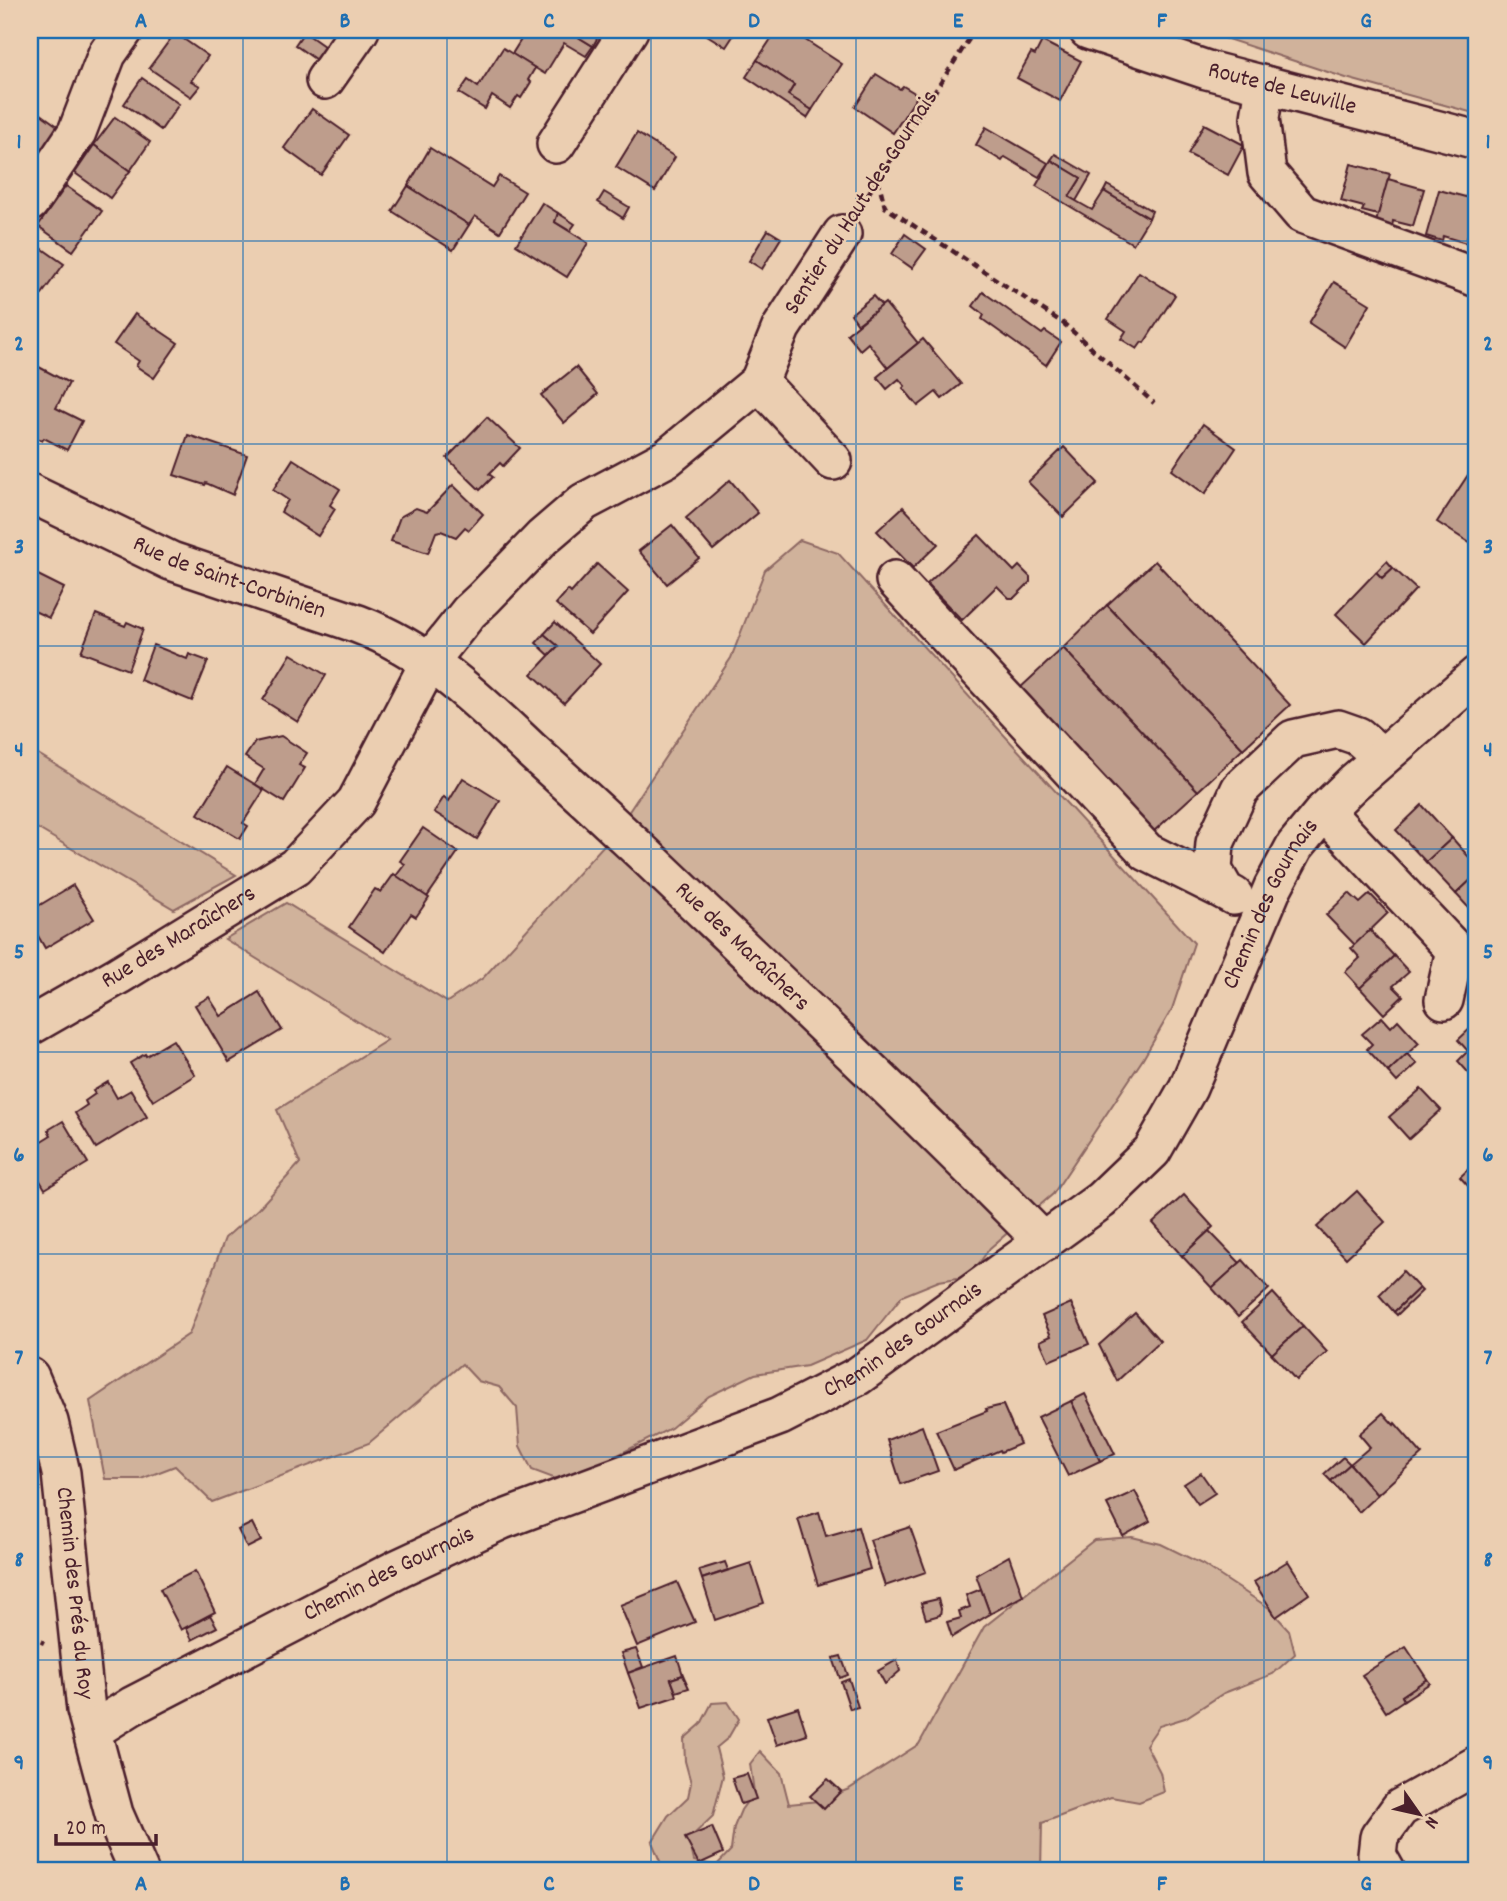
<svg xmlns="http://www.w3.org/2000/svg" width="1507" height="1901" font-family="Dekko,sans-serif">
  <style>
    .green { fill: #d0b29b; stroke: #8d6863; stroke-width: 2 }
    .building { fill: #be9d8c; stroke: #4a1f2b; stroke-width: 2 }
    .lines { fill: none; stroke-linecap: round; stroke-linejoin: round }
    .minor-casing { stroke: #4a1f2b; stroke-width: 42 }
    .path { stroke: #4a1f2b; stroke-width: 4.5; stroke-dasharray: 7 5; stroke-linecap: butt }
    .minor { stroke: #ebceb1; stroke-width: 37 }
    .grid { fill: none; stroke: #1f6fb2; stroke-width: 2; stroke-opacity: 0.55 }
    .labels { text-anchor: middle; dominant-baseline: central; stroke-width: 5; stroke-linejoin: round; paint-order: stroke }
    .street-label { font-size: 24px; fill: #4a1f2b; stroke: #ebceb1 }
    .neatline { fill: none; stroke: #1f6fb2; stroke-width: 2.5 }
    .grid-label { font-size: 23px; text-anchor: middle; font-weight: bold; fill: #1f6fb2 }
  </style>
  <rect width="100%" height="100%" fill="#ebceb1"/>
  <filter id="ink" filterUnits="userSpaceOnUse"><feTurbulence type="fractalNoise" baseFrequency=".0143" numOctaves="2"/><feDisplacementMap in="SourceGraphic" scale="14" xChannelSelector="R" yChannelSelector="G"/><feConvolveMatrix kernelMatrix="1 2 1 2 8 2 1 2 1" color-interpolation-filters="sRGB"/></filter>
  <g filter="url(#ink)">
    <g class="green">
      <path d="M1200,30H1477V114L1346,78Z"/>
      <path d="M800,540L838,553L1194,943L1172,1009L1143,1059L1053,1194L990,1248L970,1276L939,1281L902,1296L867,1340L807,1366L755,1374L709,1396L671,1428L608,1460L556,1479L532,1470L520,1446L517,1408L499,1387L478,1381L462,1364L369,1443L212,1502L175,1466L141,1479H105L90,1401L189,1334L225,1238L258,1209L300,1163L277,1110L387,1040L225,939L286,903L447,1002L483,978L614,834L731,658L765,570Z"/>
      <path d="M30,749L236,875L174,909L30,824Z"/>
      <path d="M1132,1537L1161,1544L1202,1564L1269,1608L1289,1630L1295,1654L1273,1674L1224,1693L1185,1718L1159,1726L1146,1745L1160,1772L1164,1792L1139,1802L1111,1797L1042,1823L1041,1871H664L652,1842L668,1816L688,1797L691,1783L685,1761L684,1739L701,1724L712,1703L728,1702L739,1719L728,1738L716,1748L723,1776L713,1816L689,1839L694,1861L716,1866L731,1850L734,1827L741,1810L754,1792L750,1764L760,1751L781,1773L789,1804L819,1801L849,1789L919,1744L984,1627L1094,1540Z"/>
    </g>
    <g class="building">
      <path d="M527,30H567L593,46L586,56L564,43L545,74L512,54Z"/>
      <path d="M567,30H591L599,35L593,46Z"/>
      <path d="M699,30H737L726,47Z"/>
      <path d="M777,30H790L842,64L812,110L788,95L794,85L757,60Z"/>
      <path d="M304,32L331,51L322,64L295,45Z"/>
      <path d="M175,33L208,56L191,81L200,86L191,97L149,68Z"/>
      <path d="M1042,41L1081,61L1060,101L1017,78L1031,53L1035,55Z"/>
      <path d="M503,48L535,68L528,80L531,82L521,98L518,96L510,108L492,96L485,109L459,93L468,80L478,87Z"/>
      <path d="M757,60L794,85L788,95L812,110L807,118L746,77Z"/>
      <path d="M876,74L900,89L903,86L918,95L893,133L855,107Z"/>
      <path d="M142,78L179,104L161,130L124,104Z"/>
      <path d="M30,106L59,127L40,153L30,146Z"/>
      <path d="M312,109L349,135L321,175L284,148Z"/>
      <path d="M115,117L150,142L130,171L94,145Z"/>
      <path d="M1204,124L1244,145L1228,175L1188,154Z"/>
      <path d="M986,127L1048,163L1039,177L1005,157L1002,161L976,145Z"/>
      <path d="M637,133L675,157L655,191L616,167Z"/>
      <path d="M94,145L130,171L110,198L75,173Z"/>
      <path d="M430,148L492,187L499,176L525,192L500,232L475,216L469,225L408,186Z"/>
      <path d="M1055,154L1091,175L1076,201L1069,197L1081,178L1051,160Z"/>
      <path d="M1051,160L1081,178L1069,197L1092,210L1104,191L1149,218L1133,244L1036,186Z"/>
      <path d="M1351,164L1390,174L1378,215L1362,211L1364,207L1341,201Z"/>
      <path d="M1388,179L1424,189L1413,226L1393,221L1392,227L1376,222Z"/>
      <path d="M1107,185L1152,211L1149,218L1104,191Z"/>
      <path d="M66,186L102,211L73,251L38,226Z"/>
      <path d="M408,186L469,225L453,250L392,211Z"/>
      <path d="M1439,190L1477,200L1466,243L1443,236L1442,241L1426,236Z"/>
      <path d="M604,192L629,207L623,218L598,202Z"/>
      <path d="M542,203L558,213L555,222L588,243L567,277L516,245Z"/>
      <path d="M558,213L575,224L570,231L555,222Z"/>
      <path d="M768,230L781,238L762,269L749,261Z"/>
      <path d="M905,234L926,249L912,268L892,254Z"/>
      <path d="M30,240L64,264L39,298L30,290Z"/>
      <path d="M1139,272L1175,295L1144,343L1142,342L1137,349L1121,339L1126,331L1108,319Z"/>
      <path d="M1334,282L1370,304L1345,347L1309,323Z"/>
      <path d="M983,292L1042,334L1045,331L1061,342L1046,365L982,319L984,315L973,306Z"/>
      <path d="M873,296L882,306L858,324L851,314Z"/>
      <path d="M885,303L918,343L888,368L868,343L860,350L847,334Z"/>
      <path d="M135,314L178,343L154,378L136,366L139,361L114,344Z"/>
      <path d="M923,339L961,384L942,399L936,392L918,406L903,388L905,386L899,379L887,389L877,377Z"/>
      <path d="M37,366L69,383L56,408L82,421L67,450L44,438L42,441L30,434V381Z"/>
      <path d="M576,367L598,394L564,423L541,395Z"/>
      <path d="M487,417L520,448L503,466L500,463L489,474L493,477L480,490L447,458Z"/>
      <path d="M1203,424L1236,448L1205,494L1172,470Z"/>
      <path d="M188,435L247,455L233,495L206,483L205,485L174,475Z"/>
      <path d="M1064,447L1098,483L1063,517L1028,482Z"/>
      <path d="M293,459L340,489L330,505L335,509L318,536L281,512L288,500L273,490Z"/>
      <path d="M1468,475L1477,481V538L1473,545L1437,522Z"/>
      <path d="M730,480L758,513L713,550L686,518Z"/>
      <path d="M453,485L483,514L469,530L465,527L456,537L441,531L436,532L428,553L391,541L400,517L416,508L427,512Z"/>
      <path d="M903,507L938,544L913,568L877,531Z"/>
      <path d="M672,525L699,558L667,584L639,551Z"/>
      <path d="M979,535L1014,571L1019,566L1030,577V582L1014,598H1009L997,586L962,620L927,584Z"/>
      <path d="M1155,561L1290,705L1243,749L1107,605Z"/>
      <path d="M1387,561L1393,568L1382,578L1376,572Z"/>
      <path d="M597,564L628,592L590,634L556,604L568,590L571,593Z"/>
      <path d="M1393,568L1416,589L1366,643L1336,614L1376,572L1382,578Z"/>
      <path d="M30,571L64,588L49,618L30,609Z"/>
      <path d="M1107,605L1243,749L1198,791L1063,648Z"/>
      <path d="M96,614L125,626L127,622L143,629L128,670L81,652Z"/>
      <path d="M555,622L600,664L564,703L532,674L558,646L544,634Z"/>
      <path d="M544,634L558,646L549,655L536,643Z"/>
      <path d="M153,645L187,659L189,654L208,661L192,701L140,680Z"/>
      <path d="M1063,648L1198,791L1153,832L1019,689Z"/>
      <path d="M291,654L326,675L298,722L263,700Z"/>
      <path d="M281,736L307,753L299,765L305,768L284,802L255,784L264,769L245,757L255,742Z"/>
      <path d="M227,767L264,790L243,823L248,826L240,839L198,814Z"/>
      <path d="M463,778L500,801L477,839L434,812L444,797L449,801Z"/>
      <path d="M1422,805L1452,838L1426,862L1396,830Z"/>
      <path d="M423,828L458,852L427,897L396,876L405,864L400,861Z"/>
      <path d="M1452,838L1477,866V874L1456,894L1426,862Z"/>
      <path d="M394,874L429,898L416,917L411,914L385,952L349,927L375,889L381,892Z"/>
      <path d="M1477,874V917L1456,894Z"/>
      <path d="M73,885L94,919L45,948L30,922V911Z"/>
      <path d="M1349,893L1360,903L1370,894L1388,913L1355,945L1326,915Z"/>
      <path d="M1370,930L1394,956L1360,988L1345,972L1360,958L1351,948Z"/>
      <path d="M1394,956L1409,972L1393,986L1403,996L1384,1014L1360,988Z"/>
      <path d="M259,992L282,1030L229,1062L195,1005L209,997L221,1016Z"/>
      <path d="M1382,1017L1391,1027L1398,1020L1419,1043L1388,1072L1367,1049L1372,1044L1362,1034Z"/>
      <path d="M1477,1022V1078L1475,1080L1458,1061L1468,1051L1458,1040Z"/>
      <path d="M173,1040L195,1075L153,1101L130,1063L145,1054L146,1056Z"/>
      <path d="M1407,1054L1417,1064L1397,1082L1388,1072Z"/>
      <path d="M108,1082L117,1098L131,1090L147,1117L96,1148L75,1113L87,1105L85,1101L95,1094L93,1091Z"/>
      <path d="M1421,1089L1441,1110L1409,1139L1389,1117Z"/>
      <path d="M63,1121L88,1163L45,1189L30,1164V1148L51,1135L48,1130Z"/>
      <path d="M1477,1161V1196L1460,1177Z"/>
      <path d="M1357,1191L1385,1222L1346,1258L1317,1227Z"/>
      <path d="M1184,1195L1213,1227L1182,1256L1153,1223Z"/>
      <path d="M1209,1231L1240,1263L1212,1288L1182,1256Z"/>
      <path d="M1243,1260L1269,1289L1238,1317L1212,1288Z"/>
      <path d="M1403,1271L1419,1288L1394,1312L1379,1295Z"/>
      <path d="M1419,1288L1422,1291L1397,1315L1394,1312Z"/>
      <path d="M1273,1293L1303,1326L1272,1354L1242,1322Z"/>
      <path d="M1071,1303L1089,1344L1049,1361L1040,1341L1051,1336L1042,1316Z"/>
      <path d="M1135,1313L1160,1341L1117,1381L1099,1345Z"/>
      <path d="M1303,1326L1327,1352L1296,1380L1272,1354Z"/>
      <path d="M1085,1394L1115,1454L1100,1461L1071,1401Z"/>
      <path d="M1071,1401L1100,1461L1068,1476L1038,1417Z"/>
      <path d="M1003,1405L1020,1444L1001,1452L1000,1450L954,1470L936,1431L987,1411L986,1409Z"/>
      <path d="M1383,1413L1394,1425L1395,1423L1422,1454L1377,1495L1350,1464L1370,1447L1359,1434Z"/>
      <path d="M922,1426L938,1471L901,1484L887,1440Z"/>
      <path d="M1343,1457L1350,1464L1331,1481L1324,1474Z"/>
      <path d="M1350,1464L1377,1495L1359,1512L1331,1481Z"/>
      <path d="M1201,1473L1215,1493L1198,1504L1184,1484Z"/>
      <path d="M1135,1491L1150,1521L1123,1536L1107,1504Z"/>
      <path d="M819,1512L826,1536L858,1527L870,1569L818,1585L798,1519Z"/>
      <path d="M252,1523L261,1541L247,1548L238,1530Z"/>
      <path d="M910,1527L926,1572L885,1586L870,1540Z"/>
      <path d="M1009,1556L1023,1596L990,1614L976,1575Z"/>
      <path d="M1288,1561L1309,1594L1276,1617L1254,1582Z"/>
      <path d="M725,1562L728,1570L702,1579L699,1570Z"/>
      <path d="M751,1563L764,1603L715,1620L702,1579Z"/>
      <path d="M195,1571L215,1612L181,1630L160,1589Z"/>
      <path d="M677,1582L695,1622L637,1646L620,1605Z"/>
      <path d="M981,1589L990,1614L952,1637L947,1622L961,1618L959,1611L970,1607L966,1595Z"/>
      <path d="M938,1599L941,1609L940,1615L926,1619L921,1603Z"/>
      <path d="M210,1615L217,1627L192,1640L186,1628Z"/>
      <path d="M1406,1647L1427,1679L1402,1696L1404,1700L1386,1712L1362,1675Z"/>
      <path d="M636,1649L643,1667L628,1673L621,1653Z"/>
      <path d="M677,1656L683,1675L671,1679L677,1696L641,1708L628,1673Z"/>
      <path d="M841,1656L848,1675L840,1678L833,1658Z"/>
      <path d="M897,1660L900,1671L885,1684L878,1671Z"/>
      <path d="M683,1675L689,1688L676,1692L671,1679Z"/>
      <path d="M849,1679L858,1707L850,1709L841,1682Z"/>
      <path d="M1427,1679L1430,1683L1404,1700L1402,1696Z"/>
      <path d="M798,1707L807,1735L777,1745L767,1717Z"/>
      <path d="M747,1774L756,1799L741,1804L732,1778Z"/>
      <path d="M828,1779L841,1791L824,1809L810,1796Z"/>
      <path d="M712,1827L723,1853L699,1864L685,1838Z"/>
    </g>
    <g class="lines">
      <defs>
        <g id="minor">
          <path id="s1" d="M1088,30L1207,70L1477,140"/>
          <path d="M325,80L360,30"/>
          <path d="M1265,85L1260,118L1267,173L1302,214L1477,278"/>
          <path d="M556,144L629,30"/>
          <path d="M30,202L77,132L107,54L124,30"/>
          <path d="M759,382L781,328L842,234"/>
          <path id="s2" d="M30,493L171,561L358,624C429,651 478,700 532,751C570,785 608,820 645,855C779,983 914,1110 1044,1242"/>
          <path d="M895,580L1147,852L1225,891"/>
          <path d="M1324,811L1455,950L1444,1000"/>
          <path d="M1234,896L1225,891L1213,870L1215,843L1240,789L1293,739L1338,729L1358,736L1382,757"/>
          <path id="s3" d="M30,1026L119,975L295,867L356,802L430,661L469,612L484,598L542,538L584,502L667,458L759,382L833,461"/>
          <path id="s4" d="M30,1377L49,1422L61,1473L86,1710L114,1814L139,1871"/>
          <path id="s5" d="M92,1731L132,1706L399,1568L502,1520L780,1416L858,1376L1101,1200L1152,1151L1188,1088L1273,887L1295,846L1324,811L1353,783L1477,675"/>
          <path d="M1386,1871L1377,1855L1379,1837L1400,1808L1477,1765"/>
        </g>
      </defs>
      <use href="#minor" class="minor-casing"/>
      <g class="path">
        <path d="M878,179L885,207L1063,323L1154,403"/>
        <path d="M861,205L975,30"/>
        <path d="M30,1636L44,1643"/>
      </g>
      <use href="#minor" class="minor"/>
    </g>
  </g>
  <path class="grid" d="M243,30V1871M447,30V1871M651,30V1871M856,30V1871M1060,30V1871M1264,30V1871M30,241H1477M30,444H1477M30,646H1477M30,849H1477M30,1052H1477M30,1254H1477M30,1457H1477M30,1660H1477"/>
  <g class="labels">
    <g class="street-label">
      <text stroke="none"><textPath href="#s1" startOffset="203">Route de Leuville</textPath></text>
      <text transform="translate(862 203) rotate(-57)">Sentier du Haut des Gournais</text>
      <text stroke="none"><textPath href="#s2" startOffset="217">Rue de Saint-Corbinien</textPath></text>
      <text stroke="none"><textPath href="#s5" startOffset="1491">Chemin des Gournais</textPath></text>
      <text stroke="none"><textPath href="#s3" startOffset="173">Rue des Maraîchers</textPath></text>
      <text stroke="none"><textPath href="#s2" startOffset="858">Rue des Maraîchers</textPath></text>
      <text stroke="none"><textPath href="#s5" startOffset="903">Chemin des Gournais</textPath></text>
      <text stroke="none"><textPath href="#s5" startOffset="336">Chemin des Gournais</textPath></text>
      <text stroke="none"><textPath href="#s4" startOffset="222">Chemin des Prés du Roy</textPath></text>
    </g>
  </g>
  <rect width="1507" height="1901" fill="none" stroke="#ebceb1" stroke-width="77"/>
  <g transform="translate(1419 1814) rotate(124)" stroke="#ebceb1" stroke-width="5" paint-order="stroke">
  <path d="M0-5L12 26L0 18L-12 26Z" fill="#4a1f2b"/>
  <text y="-10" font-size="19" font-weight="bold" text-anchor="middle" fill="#4a1f2b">N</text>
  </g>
  <path d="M56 1834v10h100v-10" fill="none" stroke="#4a1f2b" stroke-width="3.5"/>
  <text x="66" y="1834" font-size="21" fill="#4a1f2b" stroke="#ebceb1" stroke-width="5" paint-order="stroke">20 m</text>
  <rect x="38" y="38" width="1430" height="1824" class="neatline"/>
  <g class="grid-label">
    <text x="141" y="27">A</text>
    <text x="345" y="27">B</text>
    <text x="549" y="27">C</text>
    <text x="754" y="27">D</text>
    <text x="958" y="27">E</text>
    <text x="1162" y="27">F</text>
    <text x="1366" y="27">G</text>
    <text x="19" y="148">1</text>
    <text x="1488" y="148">1</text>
    <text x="19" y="350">2</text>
    <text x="1488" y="350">2</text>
    <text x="19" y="553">3</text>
    <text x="1488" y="553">3</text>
    <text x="19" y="756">4</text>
    <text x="1488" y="756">4</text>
    <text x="19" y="958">5</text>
    <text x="1488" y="958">5</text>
    <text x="19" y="1161">6</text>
    <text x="1488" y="1161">6</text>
    <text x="19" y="1364">7</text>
    <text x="1488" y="1364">7</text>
    <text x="19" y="1566">8</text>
    <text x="1488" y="1566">8</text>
    <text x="19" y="1769">9</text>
    <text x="1488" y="1769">9</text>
    <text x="141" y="1890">A</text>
    <text x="345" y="1890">B</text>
    <text x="549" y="1890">C</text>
    <text x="754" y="1890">D</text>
    <text x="958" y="1890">E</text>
    <text x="1162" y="1890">F</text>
    <text x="1366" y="1890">G</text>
  </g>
</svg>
